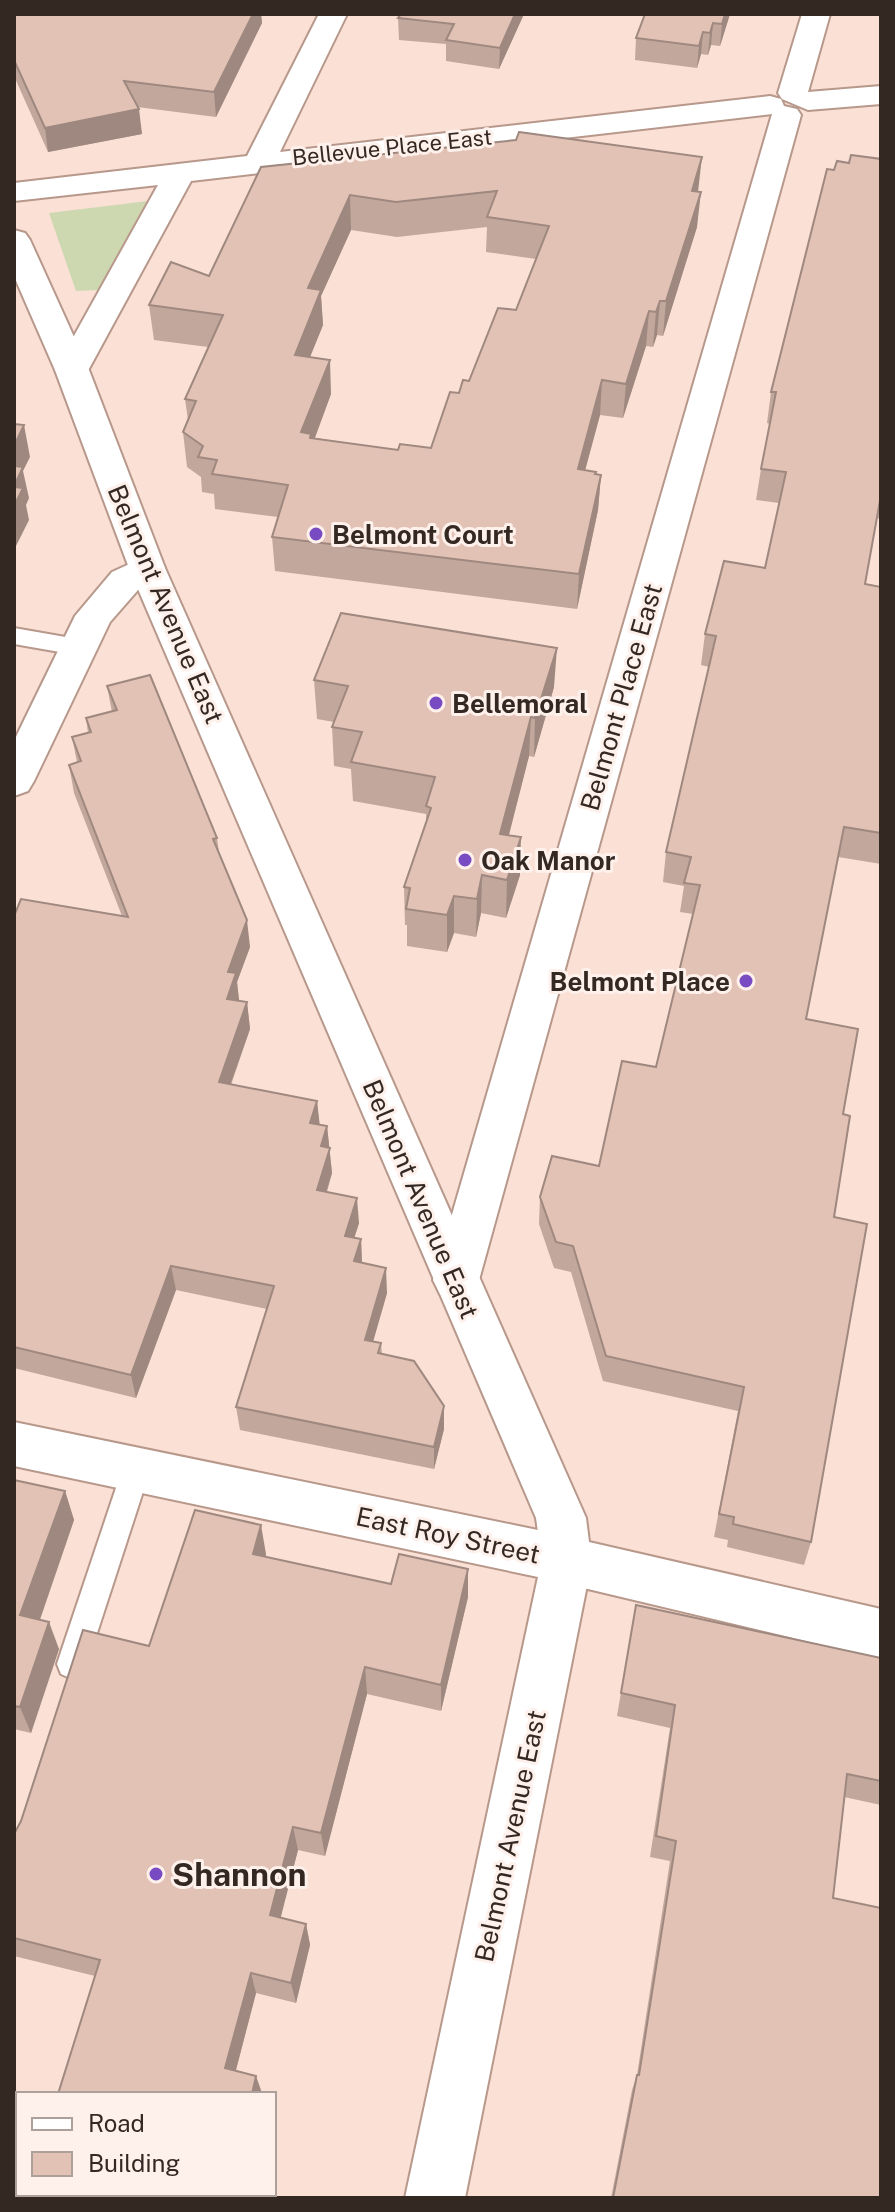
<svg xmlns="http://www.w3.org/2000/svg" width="895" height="2212" font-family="'Public Sans',sans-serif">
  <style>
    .green { fill: #ced8b0 }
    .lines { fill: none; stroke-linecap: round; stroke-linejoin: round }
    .service-casing { stroke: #b7988b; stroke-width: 4 }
    .minor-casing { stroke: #b7988b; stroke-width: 4 }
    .tertiary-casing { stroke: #b7988b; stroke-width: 4 }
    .service { fill: #fff; fill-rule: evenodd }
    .minor { fill: #fff; fill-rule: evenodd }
    .tertiary { fill: #fff; fill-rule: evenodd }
    .wall { fill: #c2a79c; fill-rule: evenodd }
    .shaded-wall { fill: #9e887f }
    .building { fill: #e2c2b5; stroke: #9e887f; stroke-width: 2; fill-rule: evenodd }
    .poi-dot { fill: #784bc3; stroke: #fef0eb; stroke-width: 3 }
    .labels { text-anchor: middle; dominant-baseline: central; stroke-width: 6; stroke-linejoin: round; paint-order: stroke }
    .far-street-label { font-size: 22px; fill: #342823; stroke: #fef0eb }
    .poi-label { font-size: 26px; font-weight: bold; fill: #342823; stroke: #fef0eb; text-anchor: start }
    .street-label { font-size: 26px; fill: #342823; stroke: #fef0eb }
    .near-poi-label { font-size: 32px; font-weight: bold; fill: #342823; stroke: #fef0eb; text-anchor: start }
  </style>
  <rect width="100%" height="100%" fill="#fae0d5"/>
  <path class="green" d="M148,201L99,290L76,291L49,213Z"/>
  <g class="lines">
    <defs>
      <g id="service">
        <path d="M14,628L77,639L85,641L88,647L85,653L77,655L14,644Z"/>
        <path d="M136,1457L146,1461L150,1470L87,1664L83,1674L72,1679L61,1674L57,1664L122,1470L126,1461Z"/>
      </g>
      <g id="minor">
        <path d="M319,14H347L280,152L770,96L781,99L784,106L797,109L801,115L479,1280L472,1294L456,1300L440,1294L433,1280L772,114L191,181L84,378L72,381L60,378L55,370L158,185L14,201V183L247,156Z"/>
        <path d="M802,14H830L808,92L881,86V104L808,110L782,99L778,93Z"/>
        <path d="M147,556L160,559L165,568L160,577L138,590L110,622L34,781L28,791L14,796V741L75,616L112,572Z"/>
        <path d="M14,1422L567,1536L585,1543L592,1560L465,2198H405L538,1577L14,1466Z"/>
      </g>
      <path id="tertiary" d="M14,230L25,233L30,240L89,370L165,568L586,1518L589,1542L881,1609V1659L567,1584L549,1577L542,1560L536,1518L129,568L55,370L14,276Z"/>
    </defs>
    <use href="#service" class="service-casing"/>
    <use href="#minor" class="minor-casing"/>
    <use href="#tertiary" class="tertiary-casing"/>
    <use href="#service" class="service"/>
    <use href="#minor" class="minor"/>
    <use href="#tertiary" class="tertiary"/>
  </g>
  <g class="wall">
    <path d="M14,14H261L262,23L216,117L137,107L142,134L48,152L14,76Z"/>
    <path d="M524,14L499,69L446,61V44L399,40L398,18Z"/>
    <path d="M645,14H730L720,46L711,45L708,55L701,54L697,68L635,60L636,38Z"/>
    <path d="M881,159V519L877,518L865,584L881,587V864L838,857L806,1019L843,1114L834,1217L811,1542L804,1565L727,1547L728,1540L714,1537L738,1411L603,1381L571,1272L554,1268L539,1224L540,1197L599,1166L656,1067L693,914L680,912L684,886L663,882L666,852L709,667L701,665L705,634L765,568L779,503L756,500L761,469L770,424L767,423L771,392L834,170L849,163Z"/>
    <path d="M261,167L698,192L697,227L663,336L657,335L653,347L646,346L623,418L600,415L585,470L601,475L598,510L577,609L275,571L272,537L278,517L215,509L214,494L202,492L201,477L187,467L183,432L188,420L185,399L208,347L154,340L149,305L209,276ZM487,227L486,252L536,259L516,310L469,381L459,393L431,448L398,450L315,438L331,394L310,357L323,325L321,296L351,230L397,237Z"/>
    <path d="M314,680L554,687L534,757L529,756L509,835L520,875L506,918L481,913L476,937L454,933L447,952L407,946V925H405L404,887L426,823V814L353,801L351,769L334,766L332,727L334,722L317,719Z"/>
    <path d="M107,686L217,838L219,852L250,947L237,982L239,1001L247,1002L250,1029L231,1085L317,1101L319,1125L327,1126L332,1173L327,1192L359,1223L354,1238L361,1239L362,1263L387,1293L373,1341L381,1343L382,1354L444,1406V1429L434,1469L240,1430L236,1407L267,1309L176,1290L136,1398L14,1368V916H122L74,793L69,765L77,762L72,737L88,733L86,718L112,712Z"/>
    <path d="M14,1480L65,1491L74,1520L40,1620L59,1649L31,1733L14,1729Z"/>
    <path d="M266,1554V1557L391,1584L468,1569V1597L441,1711L367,1694L325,1856L298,1850L280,1917L306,1924L310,1945L296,2003L256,1993L236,2070L262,2094H58L95,1976L14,1956V1834L149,1646Z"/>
    <path d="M636,1605L881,1658V1805L844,1797L833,1898L881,2198H611L632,2090L637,2075L670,1861L650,1857L670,1728L617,1716Z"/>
  </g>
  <g class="shaded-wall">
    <path d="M253,14H261L262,23L216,117L214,92Z"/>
    <path d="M515,14H524L499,69L500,48Z"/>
    <path d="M725,14H730L720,46L722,24Z"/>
    <path d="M713,23L711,45L708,55L710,33Z"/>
    <path d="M703,32L701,54L697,68L699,46Z"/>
    <path d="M139,109L142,134L48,152L45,128Z"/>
    <path d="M702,157L698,192L692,191Z"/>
    <path d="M701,192L697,227L663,336L666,301Z"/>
    <path d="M350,195L351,230L321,296L323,325L297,389L295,355L308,288Z"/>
    <path d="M660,301L657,335L653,347L656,312Z"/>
    <path d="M649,311L646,346L623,418L626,384Z"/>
    <path d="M330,360L331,394L312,445L301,432Z"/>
    <path d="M602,380L600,415L576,504L578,469Z"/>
    <path d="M24,425L30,457L23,471L29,498L26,505L29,520L14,550V446Z"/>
    <path d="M601,475L598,510L577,609L579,574Z"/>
    <path d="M557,648L554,687L534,757L535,718Z"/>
    <path d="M531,717L529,756L499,873L500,834Z"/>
    <path d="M521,837L520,875L506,918L507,880Z"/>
    <path d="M482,875L481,913L476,937L477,899Z"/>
    <path d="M454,896V933L447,952V915Z"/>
    <path d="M247,920L250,947L237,982L239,1000L231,1025L227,999L228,972Z"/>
    <path d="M247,1002L250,1029L222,1108L219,1082Z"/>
    <path d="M317,1101L320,1127L310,1123Z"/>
    <path d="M327,1126L332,1173L319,1215L317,1190L321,1146Z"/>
    <path d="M357,1198L359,1223L347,1261L345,1236Z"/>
    <path d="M361,1239L362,1264L354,1261Z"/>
    <path d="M171,1266L176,1290L136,1398L131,1375Z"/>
    <path d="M386,1268L387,1293L367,1363L365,1340Z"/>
    <path d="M444,1406V1429L434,1469V1447Z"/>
    <path d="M65,1491L74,1520L32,1642L20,1615Z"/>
    <path d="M261,1525L266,1554L258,1583L253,1554Z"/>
    <path d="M468,1569V1597L441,1711V1685Z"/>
    <path d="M49,1622L59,1649L31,1733L20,1707Z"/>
    <path d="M365,1667L367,1694L325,1856L321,1833Z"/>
    <path d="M293,1827L298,1850L276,1936L270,1915Z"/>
    <path d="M306,1924L310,1945L296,2003L291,1983Z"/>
    <path d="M251,1973L256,1993L232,2085L225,2068Z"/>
    <path d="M256,2076L262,2093V2094H252Z"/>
    <path d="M226,2194H236L235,2198H225Z"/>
  </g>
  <g class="building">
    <path d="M14,14H253L214,92L124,81L139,109L45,128L14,60Z"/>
    <path d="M401,14H515L500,48L446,40L454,24L398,18Z"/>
    <path d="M645,14H725L722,24L713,23L710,33L703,32L699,46L636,38Z"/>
    <path d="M519,132L702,157L692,191L701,192L666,301H660L656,312L649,311L626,384L602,380L578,469L596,472L595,474L601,475L579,574L272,537L288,485L212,474L217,460L198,457L203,446L183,432L196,401L185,399L223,315L149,305L171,262L209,276L261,167L516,140ZM497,191L487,217L549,226L516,310L498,308L469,381L463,380L459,393L450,392L431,448L400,444L398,450L310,438L311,434L301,432L330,360L295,355L321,290L308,288L350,195L396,202Z"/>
    <path d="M851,155L881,159V495L865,584L881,587V833L844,827L806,1019L858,1029L843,1114L850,1116L834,1217L867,1224L811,1542L733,1524L734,1517L719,1514L744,1387L606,1356L573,1246L556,1242L540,1197L552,1156L599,1166L622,1061L656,1067L700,885L684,883L691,857L666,852L716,636L705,634L724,561L765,568L786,472L761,469L776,392H771L827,169L834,170L837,161L849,163Z"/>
    <path d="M14,424L24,425L14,446Z"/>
    <path d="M14,466L23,467L14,486Z"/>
    <path d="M14,487L23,488L14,506Z"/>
    <path d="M341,613L557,648L535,718L531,717L500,834L521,837L507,880L482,875L477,899L454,896L447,915L406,909L410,888L404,887L431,808L426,806L435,777L351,762L362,732L332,727L348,686L314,680Z"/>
    <path d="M150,675L217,838L213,839L247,920L228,972L236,973L227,999L247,1002L219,1082L317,1101L310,1123L327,1126L321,1146L330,1148L317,1190L357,1198L345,1236L361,1239L354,1261L386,1268L365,1340L381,1343L378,1353L414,1361L444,1406L434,1447L236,1407L274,1286L171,1266L131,1375L14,1347V916L21,899L128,917L69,765L81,761L72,737L91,732L86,718L117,710L107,686Z"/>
    <path d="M14,1480L65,1491L20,1615L49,1622L20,1707L14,1706Z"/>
    <path d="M195,1510L261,1525L253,1554L391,1584L399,1554L468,1569L441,1685L365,1667L321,1833L293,1827L270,1915L306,1924L291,1983L251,1973L225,2068L256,2076L252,2094H58L100,1960L14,1938V1834L21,1821L83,1630L149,1646Z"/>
    <path d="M636,1605L881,1658V1781L847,1774L833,1898L881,1908V2198H613L637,2075H639L676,1841L656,1836L675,1705L621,1693Z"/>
    <path d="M26,2194H226L225,2198H25Z"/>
  </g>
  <g class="poi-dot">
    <circle cx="316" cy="534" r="8"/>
    <circle cx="436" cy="703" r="8"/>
    <circle cx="465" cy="860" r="8"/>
    <circle cx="746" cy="981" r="8"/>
    <circle cx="156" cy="1874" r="8"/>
  </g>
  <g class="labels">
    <g class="far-street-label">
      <text transform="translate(392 147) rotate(-6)">Bellevue Place East</text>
    </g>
    <g class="poi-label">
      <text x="332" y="534">Belmont Court</text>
      <text x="452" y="703">Bellemoral</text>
      <text x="481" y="860">Oak Manor</text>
      <text x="730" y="981" text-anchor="end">Belmont Place</text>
    </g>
    <g class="street-label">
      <text transform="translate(166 604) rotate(67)">Belmont Avenue East</text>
      <text transform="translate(621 697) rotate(-74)">Belmont Place East</text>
      <text transform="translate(421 1199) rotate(67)">Belmont Avenue East</text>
      <text transform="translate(448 1535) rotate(12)">East Roy Street</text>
      <text transform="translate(510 1836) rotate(-78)">Belmont Avenue East</text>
    </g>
    <g class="near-poi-label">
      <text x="172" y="1874">Shannon</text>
    </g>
  </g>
  <rect width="895" height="2212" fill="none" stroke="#342823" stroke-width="32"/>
  <rect x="16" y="2092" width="260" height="104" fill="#fef0eb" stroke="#ada09b" stroke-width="2"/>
  <rect x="32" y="2118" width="40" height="12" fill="#ffffff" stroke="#ada09b" stroke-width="2"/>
  <text x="88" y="2132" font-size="24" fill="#342823">Road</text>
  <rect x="32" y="2152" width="40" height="24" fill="#e2c2b5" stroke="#ada09b" stroke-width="2"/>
  <text x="88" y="2172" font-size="24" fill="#342823">Building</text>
</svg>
